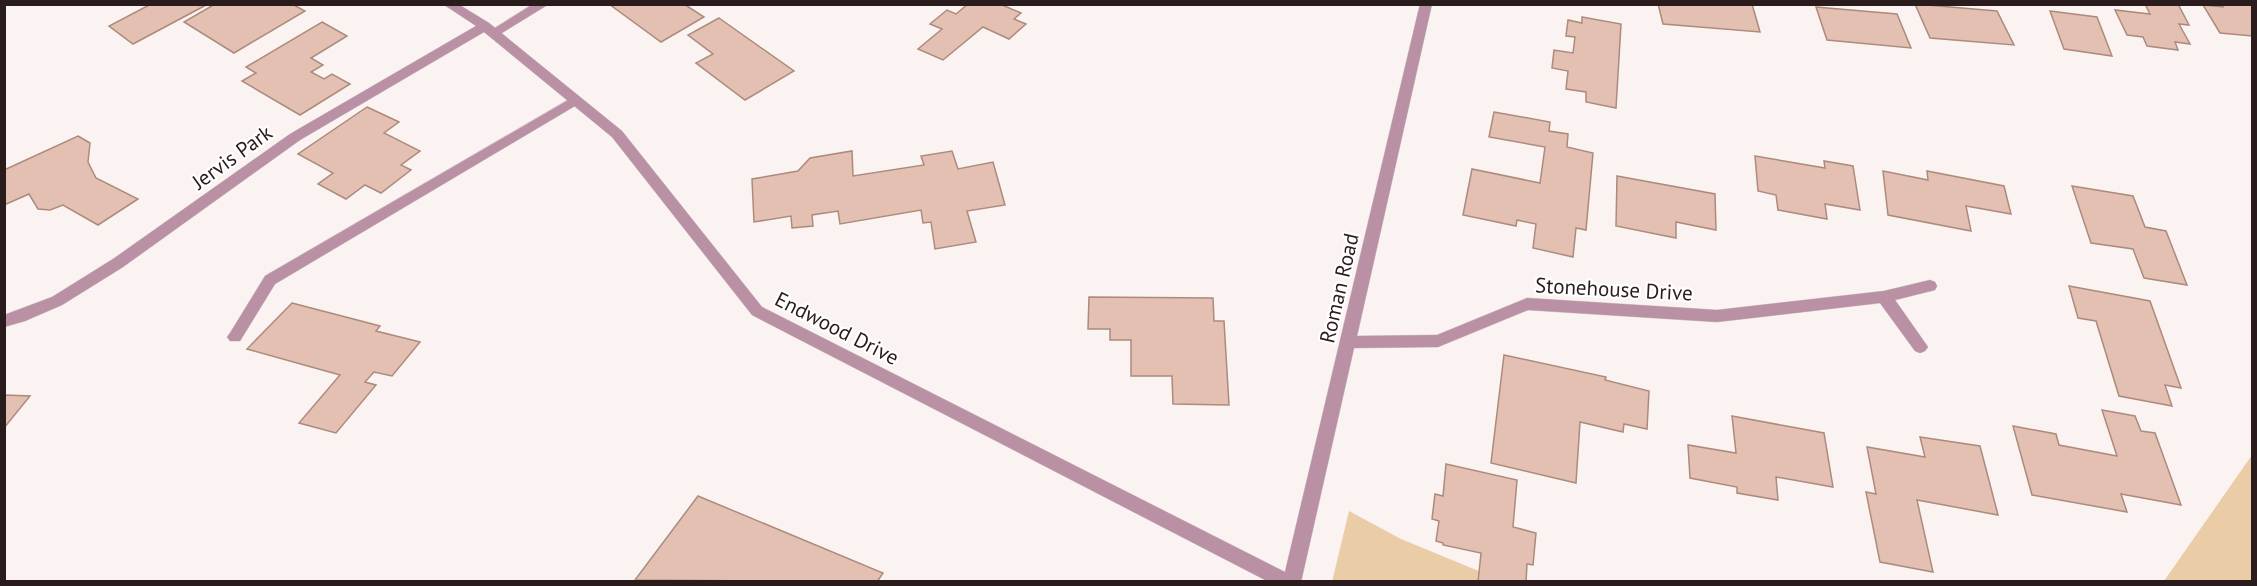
<svg xmlns="http://www.w3.org/2000/svg" width="2257" height="586" font-family="'PT Sans',sans-serif">
  <style>
    .green { fill: #eacca6 }
    .building { fill: #e3c0b1; stroke: #ac8b7c; stroke-width: 1.5 }
    .lines { fill: none; stroke-linecap: round; stroke-linejoin: round }
    .service-casing { stroke: #d5cbcb; stroke-width: 1 }
    .minor-casing { stroke: #d5cbcb; stroke-width: 1 }
    .service { fill: #b990a4; fill-rule: evenodd }
    .minor { fill: #b990a4; fill-rule: evenodd }
    .labels { text-anchor: middle; dominant-baseline: central; stroke-width: 4.5; stroke-linejoin: round; paint-order: stroke }
    .street-label { font-size: 21px; fill: #2a1b1c; stroke: #fff }
  </style>
  <rect width="100%" height="100%" fill="#fbf2f2"/>
  <g class="green">
    <path d="M2252,455V581H2164Z"/>
    <path d="M1349,511L1401,539L1503,581L1332,582Z"/>
  </g>
  <g class="building">
    <path d="M151,4H208L133,44L109,26Z"/>
    <path d="M215,4H292L305,11L234,53L184,22Z"/>
    <path d="M609,4H684L704,17L661,42Z"/>
    <path d="M968,4H1000L1021,13L1014,19L1026,24L1009,39L983,27L943,60L918,49L942,29L930,24L947,10L956,14Z"/>
    <path d="M1658,4H1752L1760,32L1663,24Z"/>
    <path d="M1915,4L1997,11L2014,45L1930,38Z"/>
    <path d="M2145,4H2178L2189,25L2179,24L2190,44L2175,42L2178,50L2147,46L2143,37L2127,35L2115,10L2150,14Z"/>
    <path d="M2222,4H2252V36L2220,33L2203,5L2223,7Z"/>
    <path d="M1816,7L1897,14L1911,48L1827,40Z"/>
    <path d="M2050,11L2097,17L2112,56L2064,49Z"/>
    <path d="M1582,17L1621,24L1616,108L1586,102V92L1566,89L1568,71L1552,68L1554,50L1573,53L1575,37L1566,36L1568,20L1582,23Z"/>
    <path d="M719,18L794,71L745,100L696,63L713,54L688,35Z"/>
    <path d="M322,22L347,36L311,58L323,65L311,72L324,79L332,74L350,84L300,115L242,81L256,73L246,67Z"/>
    <path d="M367,107L399,122L384,133L420,151L401,165L411,170L381,193L365,185L346,199L318,184L333,173L298,154Z"/>
    <path d="M1494,112L1550,122L1549,131L1568,134L1567,147L1593,153L1586,230L1576,228L1573,257L1533,248L1536,224L1517,220L1516,226L1463,215L1472,169L1540,183L1545,147L1489,137Z"/>
    <path d="M78,136L90,143L88,162L96,178L138,199L98,225L63,205L50,210L38,209L29,194L4,205V170Z"/>
    <path d="M852,151L853,176L924,165L921,156L952,151L958,169L993,162L1005,205L967,211L976,242L935,249L931,222L923,223L921,210L840,224L838,211L812,215L813,226L792,228L791,216L754,222L752,179L798,171L810,158Z"/>
    <path d="M1755,156L1825,168L1824,161L1853,166L1860,210L1825,204L1827,219L1778,210L1776,195L1758,191Z"/>
    <path d="M1883,171L1928,180L1927,171L2004,186L2011,214L1966,206L1971,231L1888,215Z"/>
    <path d="M1617,176L1715,194L1716,230L1676,222V238L1616,226Z"/>
    <path d="M2072,186L2133,196L2145,227L2166,231L2187,285L2144,278L2133,249L2091,243Z"/>
    <path d="M2069,286L2150,301L2181,388L2165,385L2172,406L2119,396L2096,321L2078,318Z"/>
    <path d="M1089,297L1213,298L1214,321H1224L1229,405L1173,404L1172,376H1131V340H1110V329H1088Z"/>
    <path d="M292,303L380,326L376,331L420,342L392,376L374,372L365,382L376,385L336,433L299,423L340,375L247,349Z"/>
    <path d="M1504,355L1606,377L1605,380L1649,391L1647,429L1624,424L1623,432L1580,422L1576,483L1491,463Z"/>
    <path d="M4,395L30,396L4,428Z"/>
    <path d="M2102,410L2135,416L2141,431L2155,433L2181,505L2121,494L2127,512L2032,495L2013,426L2056,434L2059,445L2117,456Z"/>
    <path d="M1732,416L1824,433L1833,487L1776,477L1778,500L1737,493V487L1690,478L1688,445L1736,453Z"/>
    <path d="M1920,437L1980,446L1998,515L1917,500L1933,572L1880,562L1866,492L1876,494L1867,447L1925,457Z"/>
    <path d="M1446,464L1517,480L1513,527L1536,533L1533,565L1527,564L1526,582H1478L1481,553L1443,545V543L1436,541L1439,521L1432,519L1435,494L1443,496Z"/>
    <path d="M698,496L883,573L877,582L635,580Z"/>
  </g>
  <g class="lines">
    <defs>
      <g id="service">
        <path d="M533,4H549L497,36H489L487,33Z"/>
        <path d="M575,96L582,100L580,103L275,284L240,341H230L227,337L230,333L265,276Z"/>
      </g>
      <path id="minor" d="M443,4H458L489,23L622,131L762,307L1285,572L1420,4H1432L1357,336L1437,335L1527,298L1717,310L1884,291L1930,280L1935,282L1937,286L1935,290L1895,300L1928,347L1925,351L1920,353L1915,351L1880,303L1717,322L1528,310L1438,347L1354,348L1301,582H1269L752,315L612,137L484,32L300,140L123,267L62,305L25,321L4,327V315L52,297L113,259L290,134L476,26Z"/>
    </defs>
    <use href="#service" class="service-casing"/>
    <use href="#minor" class="minor-casing"/>
    <use href="#service" class="service"/>
    <use href="#minor" class="minor"/>
  </g>
  <g class="labels">
    <g class="street-label">
      <text transform="translate(232 157) rotate(-36)">Jervis Park</text>
      <text transform="translate(1339 288) rotate(-77)">Roman Road</text>
      <text transform="translate(1614 289) rotate(3)">Stonehouse Drive</text>
      <text transform="translate(837 328) rotate(27)">Endwood Drive</text>
    </g>
  </g>
  <rect width="2257" height="586" fill="none" stroke="#2a1b1c" stroke-width="12"/>
</svg>
